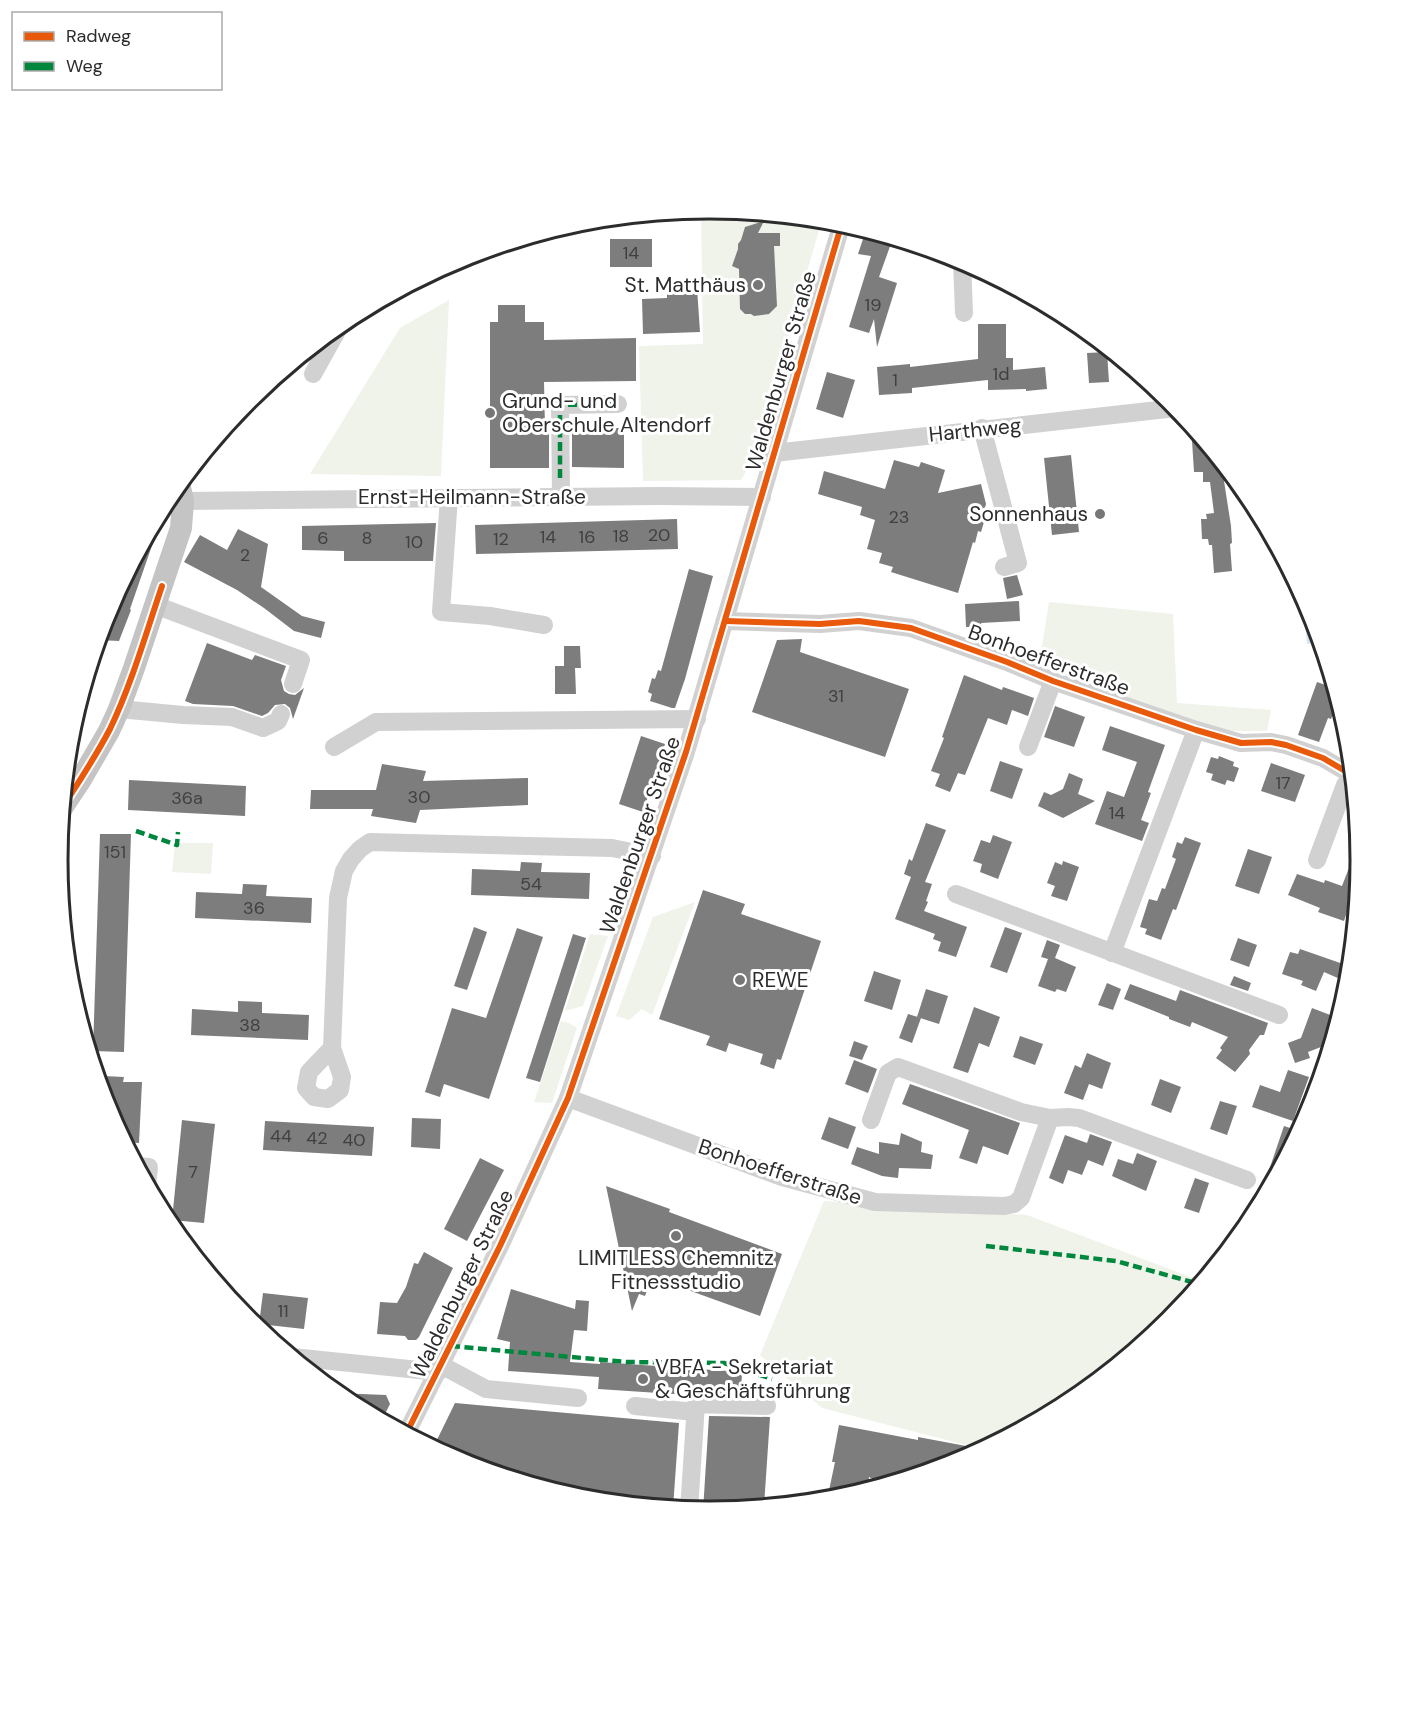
<svg xmlns="http://www.w3.org/2000/svg" width="1417" height="1720" font-family="'DM Sans',sans-serif">
  <style>
    .green { fill: #eff3ea }
    .water { fill: #d6e6f1 }
    .building { fill: #7d7d7d }
    .lines { fill: none; stroke-linecap: round; stroke-linejoin: round }
    .minor { stroke: #d1d1d1; stroke-width: 18 }
    .major { stroke: #c4c4c4; stroke-width: 22 }
    .quiet { stroke: #00873e; stroke-width: 4.5; stroke-dasharray: 9 4.5; stroke-linecap: butt }
    .cycleway-casing { stroke: #fff; stroke-width: 10 }
    .cycleway { stroke: #e8590c; stroke-width: 6 }
    .poi-dot { fill: #767676; stroke: #fff; stroke-width: 2 }
    .labels { text-anchor: middle; dominant-baseline: central; stroke-width: 6; stroke-linejoin: round; paint-order: stroke }
    .number-label { font-size: 18px; fill: #404040 }
    .poi-label { font-size: 21px; fill: #2c2c2c; stroke: #fff; text-anchor: start }
    .street-label { font-size: 21px; fill: #2c2c2c; stroke: #fff }
    .rim { fill: none; stroke: #2c2c2c; stroke-width: 3 }
  </style>
  <rect width="100%" height="100%" fill="#fff"/>
  <g class="green">
    <path d="M701,209H709L822,220L752,461L741,480L643,481L639,346L703,344Z"/>
    <path d="M449,300L441,476L310,474L400,328Z"/>
    <path d="M1049,602L1173,614L1177,703L1271,710L1267,731H1229L1174,715L1039,666Z"/>
    <path d="M175,843H213L211,874L172,872Z"/>
    <path d="M695,902L652,1015L642,1009L629,1020L616,1016L653,917Z"/>
    <path d="M590,934L608,936L583,1006L565,1011Z"/>
    <path d="M561,1021L569,1023L577,1028L552,1103L534,1102Z"/>
    <path d="M824,1201L1027,1215L1201,1281L1169,1321L1070,1402L982,1449L822,1408L760,1355Z"/>
  </g>
  <path class="water" d="M1314,621L1316,643L1307,644L1305,622Z"/>
  <g class="building">
    <path d="M764,221L758,233H780V246H774L777,306L769,314L754,316L751,314H745L740,309L739,269L732,266L738,249V244L741,240L745,227Z"/>
    <path d="M866,230L893,238L879,277L897,283L877,347L874,319L869,333L849,327L871,256L858,254Z"/>
    <rect x="610" y="239" width="42" height="28"/>
    <path d="M697,288L700,332L643,334L642,299L667,298V289Z"/>
    <path d="M498,305H525V322H544V340L636,338V381L544,382L545,428H549V468H490V322H498Z"/>
    <path d="M978,324H1006V358H1013V370L1045,367L1047,389L1026,391V389L988,390V380L912,388V393L879,395L877,367L910,364V367L978,359Z"/>
    <path d="M1107,352L1109,382L1089,383L1087,353Z"/>
    <path d="M827,372L855,380L843,418L816,409Z"/>
    <path d="M1191,425L1225,467L1226,481H1224L1231,526L1232,543L1230,544L1232,571L1214,573L1212,545H1209L1208,539H1202L1201,519H1207L1206,514L1214,513L1210,482H1203V472H1194Z"/>
    <path d="M572,428H624V468L572,467Z"/>
    <path d="M1071,455L1079,532L1052,535L1044,458Z"/>
    <path d="M894,460L919,467L921,462L945,470L938,493L981,484L986,504L984,511L987,512L981,532L978,531L975,543L973,542L958,593L891,572L893,567L879,563L882,553L867,549L875,520L860,515L862,507L818,494L824,471L885,489Z"/>
    <path d="M677,519L678,549L476,554L475,525Z"/>
    <path d="M436,523L433,561H344V551L302,550V526Z"/>
    <path d="M238,529L268,544L261,587L302,616L325,622L321,638L294,631L264,608L237,590L184,562L200,535L227,550Z"/>
    <path d="M149,531L156,534L130,609L131,610L119,641L98,640L107,610Z"/>
    <path d="M689,569L713,576L685,679L675,708H672L650,701L652,694L648,692L652,678L655,679L658,670L661,671Z"/>
    <path d="M1017,575L1023,595L1007,599L1003,578Z"/>
    <path d="M1019,601L1020,621L981,623L983,641L970,637L969,627H966L965,604Z"/>
    <path d="M802,639L800,652L909,689L885,757L752,712L777,640Z"/>
    <path d="M207,643L252,660L255,655L286,666L281,680L284,691L289,694L295,695L304,688L293,719L290,708L285,704L275,705L268,713L262,716L233,706L193,704L185,701Z"/>
    <path d="M564,646H580L581,668H575L576,694H555V666H564Z"/>
    <path d="M964,675L1002,690L1003,687L1034,698L1028,716L1012,710L1007,725L988,718L965,775L958,773L950,792L935,786L940,774L931,771L944,738L942,737Z"/>
    <path d="M1317,682L1334,688L1338,701L1331,719L1328,718L1319,742L1298,735Z"/>
    <path d="M1055,706L1085,717L1074,747L1044,737Z"/>
    <path d="M1110,726L1165,745L1148,792L1151,793L1141,820L1149,823L1142,841L1095,824L1107,791L1124,797L1137,762L1102,750Z"/>
    <path d="M641,736L665,744L643,812L619,804Z"/>
    <path d="M1219,756L1234,762L1233,766L1239,768L1234,782L1227,780L1225,785L1211,780L1213,774L1206,772L1211,757L1218,759Z"/>
    <path d="M1000,761L1023,769L1012,799L990,791Z"/>
    <path d="M1271,763L1305,775L1295,802L1261,791Z"/>
    <path d="M382,764L426,771L423,781L528,778V805L420,810L416,823L371,816L373,809H310L311,790H376Z"/>
    <path d="M1069,773L1083,779L1078,794L1095,801L1063,818L1038,806L1044,792L1051,795L1063,789Z"/>
    <path d="M129,780L246,786L245,816L128,810Z"/>
    <path d="M926,823L946,830L925,882L932,884L926,901L928,902L924,911L967,927L956,957L938,951L941,942L933,939L935,934L895,919L911,877L904,874L909,859L912,861Z"/>
    <path d="M100,834H131L124,1052L93,1051Z"/>
    <path d="M993,835L1012,842L998,879L980,872L982,864L973,861L981,840L990,843Z"/>
    <path d="M1185,837L1201,843L1176,910L1173,909L1161,940L1145,934L1147,929L1140,927L1149,899L1157,901L1162,888L1165,889L1176,859L1172,857L1177,842L1182,844Z"/>
    <path d="M1357,847H1359L1360,860L1357,891L1354,890L1344,921L1318,912L1320,908L1288,895L1297,874L1324,883L1325,880L1342,886Z"/>
    <path d="M1248,849L1272,857L1259,894L1235,886Z"/>
    <path d="M1063,861L1079,867L1067,901L1051,896L1055,886L1047,883L1055,862L1062,865Z"/>
    <path d="M521,862L542,863L541,872L590,873L589,899L471,895L472,869L520,871Z"/>
    <path d="M243,884L267,885L266,896L312,898L311,923L195,918L196,892L242,894Z"/>
    <path d="M703,890L745,904L741,914L821,941L781,1060L777,1059L774,1069L760,1064L763,1054L729,1043L726,1052L706,1045L710,1036L659,1019Z"/>
    <path d="M474,927L487,932L467,990L454,986Z"/>
    <path d="M1005,927L1022,933L1007,973L990,967Z"/>
    <path d="M517,928L543,937L489,1099L444,1084L440,1097L425,1092L452,1008L486,1018Z"/>
    <path d="M573,934L586,938L540,1082L526,1078Z"/>
    <path d="M1238,938L1257,945L1249,967L1230,960Z"/>
    <path d="M1047,940L1060,945L1055,958L1076,967L1066,992L1057,989L1055,992L1038,986L1048,959L1041,957Z"/>
    <path d="M1300,949L1346,965L1340,979L1324,972L1316,991L1301,985L1303,981L1282,974L1290,952L1298,954Z"/>
    <path d="M874,971L901,980L892,1010L864,1001Z"/>
    <path d="M1234,976L1251,983L1248,991L1230,985Z"/>
    <path d="M1107,983L1121,989L1113,1010L1098,1005Z"/>
    <path d="M1130,984L1176,1001L1180,990L1268,1023L1264,1035H1260L1249,1050L1250,1054L1235,1072L1216,1058L1222,1050L1220,1048L1228,1037L1192,1022L1190,1027L1169,1019V1017L1124,999Z"/>
    <path d="M926,989L948,996L939,1024L917,1017Z"/>
    <path d="M238,1001L262,1002V1013L309,1015L308,1040L191,1035L192,1009L238,1012Z"/>
    <path d="M974,1007L1000,1017L989,1047L979,1043L968,1073L953,1068Z"/>
    <path d="M1312,1008L1338,1018L1332,1033H1329L1327,1039L1324,1038L1321,1047L1308,1052L1310,1058L1295,1063L1288,1043L1301,1038Z"/>
    <path d="M908,1014L921,1018L912,1043L899,1038Z"/>
    <path d="M1020,1036L1043,1044L1035,1065L1013,1057Z"/>
    <path d="M854,1041L868,1046L862,1060L849,1056Z"/>
    <path d="M1087,1053L1111,1063L1102,1089L1089,1084L1083,1100L1064,1093L1075,1065L1081,1068Z"/>
    <path d="M854,1060L877,1069L868,1093L845,1084Z"/>
    <path d="M1288,1070L1309,1077L1293,1121L1252,1107L1260,1085L1280,1092Z"/>
    <path d="M104,1076L124,1077L123,1082H142L139,1143L124,1142L106,1109L102,1096Z"/>
    <path d="M1160,1079L1181,1087L1171,1113L1151,1105Z"/>
    <path d="M910,1084L1020,1123L1008,1155L983,1146L977,1164L959,1158L969,1130L902,1104Z"/>
    <path d="M1220,1101L1237,1106L1227,1135L1210,1129Z"/>
    <path d="M829,1117L856,1127L848,1149L821,1139Z"/>
    <path d="M412,1118L441,1119L440,1149L411,1147Z"/>
    <path d="M182,1120L215,1124L204,1223L172,1220Z"/>
    <path d="M265,1121L374,1127L372,1156L263,1150Z"/>
    <path d="M1284,1126L1299,1131L1275,1176L1268,1173Z"/>
    <path d="M901,1133L922,1142L921,1152L933,1155L931,1169L899,1168L898,1178L882,1176L851,1164L857,1147L879,1154V1142L899,1145Z"/>
    <path d="M1090,1134L1112,1142L1103,1166L1088,1160L1082,1175L1068,1170L1063,1184L1049,1178L1065,1135L1087,1143Z"/>
    <path d="M1137,1153L1157,1161L1146,1191L1112,1176L1118,1159L1133,1164Z"/>
    <path d="M480,1158L504,1170L467,1241L444,1229Z"/>
    <path d="M1195,1178L1209,1183L1199,1213L1184,1208Z"/>
    <path d="M606,1186L670,1209L669,1212L782,1254L760,1316L652,1277L645,1296L639,1294L632,1311Z"/>
    <path d="M424,1252L453,1268L419,1337L416,1340H408L405,1336L377,1334L380,1302L397,1303L406,1287L414,1263L418,1264Z"/>
    <path d="M511,1289L575,1309L576,1300L589,1301L587,1331L574,1330L570,1362L600,1364V1362L742,1372L741,1394L696,1393L689,1395L598,1389L599,1377L508,1371L510,1342L497,1339Z"/>
    <path d="M263,1293L308,1298L304,1329L259,1324Z"/>
    <path d="M336,1393L386,1395L390,1404L382,1420L346,1402Z"/>
    <path d="M455,1403L679,1423L673,1508L581,1499L459,1462L433,1448Z"/>
    <path d="M709,1416L770,1417L764,1506L703,1511Z"/>
    <path d="M839,1425L918,1440V1437L982,1449L957,1462L883,1484L869,1477L867,1490L835,1499L827,1500L835,1462H832Z"/>
  </g>
  <g class="lines">
    <g class="minor">
      <path d="M962,261L964,313"/>
      <path d="M382,300L389,296"/>
      <path d="M313,374L342,322"/>
      <path d="M982,428L1018,563L1004,567"/>
      <path d="M774,453L1176,408"/>
      <path d="M561,496L560,405L618,404"/>
      <path d="M449,497L441,612L490,616L544,625"/>
      <path d="M183,501L659,496L762,497"/>
      <path d="M155,605L301,660L293,684"/>
      <path d="M726,621L820,624L859,621L911,628L1007,662L1053,681L1196,730L1241,743L1271,742L1286,745L1323,758L1352,775"/>
      <path d="M119,709L183,715L232,717L263,728L278,721L281,714"/>
      <path d="M334,747L376,722L697,719"/>
      <path d="M1028,747L1053,681"/>
      <path d="M1317,860L1345,785L1352,777"/>
      <path d="M956,894L1279,1015"/>
      <path d="M1112,953L1196,730"/>
      <path d="M332,1048L309,1072L306,1088L314,1097L328,1099L340,1090L342,1077L332,1048L338,898L344,871L351,859L360,849L370,842L612,848L652,856"/>
      <path d="M568,1098L782,1177L875,1202L1004,1206L1014,1204L1021,1198L1050,1118"/>
      <path d="M871,1120L888,1073L898,1067L1021,1112L1050,1118L1068,1117L1079,1118L1247,1180"/>
      <path d="M137,1166L149,1167L147,1186"/>
      <path d="M292,1357L438,1372"/>
      <path d="M441,1365L486,1389L578,1398"/>
      <path d="M635,1406L695,1412"/>
      <path d="M406,1434L500,1246L568,1098L686,752L842,223"/>
      <path d="M689,1510L696,1404L767,1406"/>
    </g>
    <path class="major" d="M62,808L80,781L109,731L119,709L134,668L181,528L183,501L179,483"/>
    <g class="quiet">
      <path d="M560,478V405L618,404"/>
      <path d="M136,831L177,845L178,832"/>
      <path d="M986,1246L1116,1261L1199,1284"/>
      <path d="M451,1346L626,1362L724,1363L772,1379"/>
    </g>
    <defs>
      <g id="cycleway">
        <path d="M726,621L820,624L859,621L911,628L1007,662L1053,681L1196,730L1241,743L1271,742L1286,745L1323,758L1352,775"/>
        <path d="M62,808C79,782 96,756 110,729C132,683 146,633 162,586"/>
        <path d="M406,1434L500,1246L568,1098L686,752L842,223"/>
      </g>
    </defs>
    <use href="#cycleway" class="cycleway-casing"/>
    <use href="#cycleway" class="cycleway"/>
  </g>
  <g class="poi-dot">
    <circle cx="758" cy="285" r="6"/>
    <circle cx="490" cy="413" r="6"/>
    <circle cx="1100" cy="514" r="6"/>
    <circle cx="740" cy="980" r="6"/>
    <circle cx="676" cy="1236" r="6"/>
    <circle cx="643" cy="1379" r="6"/>
  </g>
  <g class="labels">
    <g class="number-label">
      <text x="631" y="253">14</text>
      <text x="873" y="305">19</text>
      <text x="1001" y="374">1d</text>
      <text x="895" y="380">1</text>
      <text x="899" y="517">23</text>
      <text x="659" y="535">20</text>
      <text x="621" y="536">18</text>
      <text x="548" y="537">14</text>
      <text x="587" y="537">16</text>
      <text x="323" y="538">6</text>
      <text x="367" y="538">8</text>
      <text x="501" y="539">12</text>
      <text x="414" y="542">10</text>
      <text x="245" y="555">2</text>
      <text x="836" y="696">31</text>
      <text x="1283" y="783">17</text>
      <text x="419" y="797">30</text>
      <text x="187" y="798">36a</text>
      <text x="1117" y="813">14</text>
      <text x="115" y="852">151</text>
      <text x="531" y="884">54</text>
      <text x="254" y="908">36</text>
      <text x="250" y="1025">38</text>
      <text x="281" y="1136">44</text>
      <text x="317" y="1138">42</text>
      <text x="354" y="1140">40</text>
      <text x="193" y="1172">7</text>
      <text x="283" y="1311">11</text>
    </g>
    <g class="poi-label">
      <text x="746" y="285" text-anchor="end">St. Matthäus</text>
      <text x="502" y="401">Grund- und<tspan x="502" dy="24">Oberschule Altendorf</tspan></text>
      <text x="1088" y="514" text-anchor="end">Sonnenhaus</text>
      <text x="752" y="980">REWE</text>
      <text x="676" y="1258" text-anchor="middle">LIMITLESS Chemnitz<tspan x="676" dy="24">Fitnessstudio</tspan></text>
      <text x="655" y="1367">VBFA - Sekretariat<tspan x="655" dy="24">&amp; Geschäftsführung</tspan></text>
    </g>
    <g class="street-label">
      <text transform="translate(781 371) rotate(-74)">Waldenburger Straße</text>
      <text transform="translate(975 430) rotate(-6)">Harthweg</text>
      <text x="472" y="497">Ernst-Heilmann-Straße</text>
      <text transform="translate(1049 660) rotate(20)">Bonhoefferstraße</text>
      <text transform="translate(640 835) rotate(-71)">Waldenburger Straße</text>
      <text transform="translate(780 1172) rotate(18)">Bonhoefferstraße</text>
      <text transform="translate(462 1284) rotate(-64)">Waldenburger Straße</text>
    </g>
  </g>
  <path d="M0 0H1417V1720H0ZM68 860a641 641 0 1 1 1282 0a641 641 0 1 1-1282 0Z" fill="#fff" fill-rule="evenodd"/>
  <path class="rim" d="M68 860a641 641 0 1 1 1282 0a641 641 0 1 1-1282 0Z"/>
  <rect x="12" y="12" width="210" height="78" fill="#ffffff" stroke="#ababab" stroke-width="1.5"/>
  <rect x="24" y="32" width="30" height="9" fill="#e8590c" stroke="#ababab" stroke-width="1.5"/>
  <text x="66" y="42" font-size="18" fill="#2c2c2c">Radweg</text>
  <rect x="24" y="62" width="30" height="9" fill="#00873e" stroke="#ababab" stroke-width="1.5"/>
  <text x="66" y="72" font-size="18" fill="#2c2c2c">Weg</text>
</svg>
